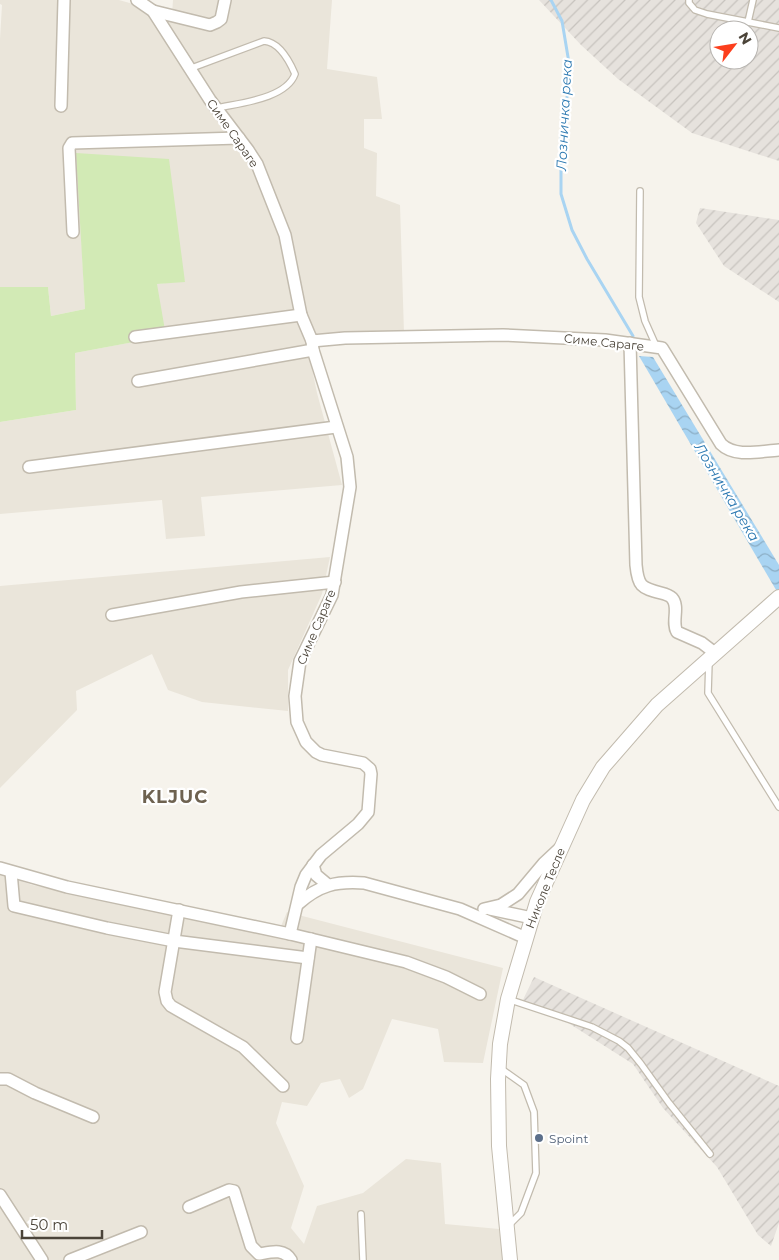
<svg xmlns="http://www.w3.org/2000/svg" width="779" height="1260" font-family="Montserrat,sans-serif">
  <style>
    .residential { fill: #eae5da }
    .industrial { fill: url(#industrial-furrows); fill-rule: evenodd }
    .green { fill: #d2eab5 }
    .water { fill: url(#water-waves) }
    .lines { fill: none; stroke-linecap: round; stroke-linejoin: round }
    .stream { stroke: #a9d4f2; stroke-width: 3 }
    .service-casing { stroke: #c2bbae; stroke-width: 8 }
    .minor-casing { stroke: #c2bbae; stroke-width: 14 }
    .tertiary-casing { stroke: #c2bbae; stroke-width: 16 }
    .service { stroke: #fff; stroke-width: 5.5 }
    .minor { stroke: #fff; stroke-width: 11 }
    .tertiary { stroke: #fff; stroke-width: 14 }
    .service-dot { fill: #5c6f8a; stroke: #fff; stroke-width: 2 }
    .labels { text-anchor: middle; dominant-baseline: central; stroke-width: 4.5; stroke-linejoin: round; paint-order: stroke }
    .street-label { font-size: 12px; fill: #4b4439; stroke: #fff }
    .service-label { font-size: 12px; fill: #4e5e75; stroke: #fff; text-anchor: start }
    .water-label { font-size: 14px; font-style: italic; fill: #2e7ab2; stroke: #fff }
    .district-label { font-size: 18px; font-weight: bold; letter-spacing: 1px; fill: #6e6250; stroke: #fff }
  </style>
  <defs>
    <pattern id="industrial-furrows" width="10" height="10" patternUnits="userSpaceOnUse" patternTransform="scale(1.25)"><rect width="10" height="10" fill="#e6e2dd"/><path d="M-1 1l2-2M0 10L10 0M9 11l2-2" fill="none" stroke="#c7c3be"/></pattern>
    <pattern id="water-waves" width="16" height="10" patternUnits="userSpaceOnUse" patternTransform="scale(1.25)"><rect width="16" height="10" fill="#a9d4f2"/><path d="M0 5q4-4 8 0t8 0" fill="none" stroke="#8caec5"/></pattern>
  </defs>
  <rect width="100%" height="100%" fill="#f6f3ec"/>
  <g class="residential">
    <path d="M0,0H119L172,15L173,0H332L327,69L377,77L382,119H364V148L377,153L376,196L400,205L404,333L316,336L307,344L317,393L342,485L201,497L205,536L166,539L162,500L0,514V422L76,410L75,353L165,336L156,284L185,281L77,153L85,309L51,316L48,287H0V39L2,5L0,4Z"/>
    <path d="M330,557L322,594L288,670V711L202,702L168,690L152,654L76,691L77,710L0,788V586Z"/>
    <path d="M0,873L32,885L278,933L287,912L503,968L483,1063L444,1062L438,1029L392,1019L363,1089L349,1098L340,1079L321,1083L307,1106L282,1102L276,1123L304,1186L291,1228L304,1244L317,1206L363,1193L406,1159L441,1163L445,1224L499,1229L504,1260H0Z"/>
  </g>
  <g class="industrial">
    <path d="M539,0H779V161L692,133L618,79L581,45ZM719,30H749V60H719Z"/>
    <path d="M700,208L779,220V302L724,266L696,223Z"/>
    <path d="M534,977L779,1086V1223L771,1246L758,1235L717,1167L663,1108L633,1064L562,1019L520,1006Z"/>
  </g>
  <path class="green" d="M76,153L169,159L185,282L157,284L166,336L75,353L76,410L0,422V287H48L51,316L85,309Z"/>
  <path class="water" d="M639,356L653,357L779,565V595Z"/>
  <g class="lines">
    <path class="stream" d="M551,0L562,21L569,63V84L561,136V194L572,230L587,259L633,336"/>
    <defs>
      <g id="service">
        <path d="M689,0V3L695,10L707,14L779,28"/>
        <path d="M748,22L753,0"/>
        <path d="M189,69L264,41C279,42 289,60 295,74C286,99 239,103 217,108"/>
        <path d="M640,191L639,297L645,321L657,348"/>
        <path d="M709,661L708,693L779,807"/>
        <path d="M508,999L592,1027L619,1041L628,1048L641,1064L669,1103L710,1154"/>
        <path d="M500,1068L524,1085L534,1112L536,1173L521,1213L509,1225"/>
        <path d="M361,1214L363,1260"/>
      </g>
      <g id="minor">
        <path d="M137,0L153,11L210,100L248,150L257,164L285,235L301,315L312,341L345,338L503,335L605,340L662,348L721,444C735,458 761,451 779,450"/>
        <path d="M153,11L210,25L217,22L221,19L225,0"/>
        <path d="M61,106L64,0"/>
        <path d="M73,232L69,148L72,143L239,138"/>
        <path d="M135,337L301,315"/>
        <path d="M630,343L636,565C638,586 641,588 661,593C665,594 669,595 672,598C680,607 671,622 677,632L702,643L715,653"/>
        <path d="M138,381L313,350"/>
        <path d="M29,467L336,427"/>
        <path d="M112,615L241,592L335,582"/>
        <path d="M313,865L316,875L328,885"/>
        <path d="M0,868L67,887L290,934L406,962L446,977L480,994"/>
        <path d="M11,872L14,906L107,928L174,941L308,958"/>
        <path d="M298,904C319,885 336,881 364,883L460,909L526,938"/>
        <path d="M484,909L501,905L518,894L544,863L560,848"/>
        <path d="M490,909L532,918"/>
        <path d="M179,910L165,992L167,1001L171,1006L243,1047L283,1086"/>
        <path d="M290,934L301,887L306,875L321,855L358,824L368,812L371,774L370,769L363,763L322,755L316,752L306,742L297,722L295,696L300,661L332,595L350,487L347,457L313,350L312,341"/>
        <path d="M297,1038L311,939"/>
        <path d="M0,1079H8L35,1093L93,1117"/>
        <path d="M0,1195L42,1260"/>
        <path d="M189,1207L229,1190L234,1191L251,1246L259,1254C271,1252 284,1248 291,1260"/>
        <path d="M70,1260L141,1232"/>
      </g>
      <path id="tertiary" d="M510,1260L499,1146L498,1079L500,1044L508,999L537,902L583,800L603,767L657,705L779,597"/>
    </defs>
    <use href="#service" class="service-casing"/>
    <use href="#minor" class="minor-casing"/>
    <use href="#tertiary" class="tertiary-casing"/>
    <use href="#service" class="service"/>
    <use href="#minor" class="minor"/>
    <use href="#tertiary" class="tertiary"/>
  </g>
  <circle class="service-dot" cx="539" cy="1138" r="5"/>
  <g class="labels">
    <g class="street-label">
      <text transform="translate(233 133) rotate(55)">Симе Сараге</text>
      <text transform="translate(604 342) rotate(6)">Симе Сараге</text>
      <text transform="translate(316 627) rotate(-67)">Симе Сараге</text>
      <text transform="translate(545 888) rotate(-68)">Николе Тесле</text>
    </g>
    <g class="service-label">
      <text x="549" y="1138">Spoint</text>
    </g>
    <g class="water-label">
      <text transform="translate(564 115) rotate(-87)">Лозничка река</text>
      <text transform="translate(727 492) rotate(59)">Лозничка река</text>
    </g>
    <g class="district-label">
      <text x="175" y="797">KLJUC</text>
    </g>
  </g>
  <g transform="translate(734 45) rotate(59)"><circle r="24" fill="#ffffff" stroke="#b7b4b0"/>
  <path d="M0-4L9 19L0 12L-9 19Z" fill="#fc3f1d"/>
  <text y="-8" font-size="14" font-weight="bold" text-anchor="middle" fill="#4b4439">N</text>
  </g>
  <path d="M22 1230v8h80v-8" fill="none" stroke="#4b4439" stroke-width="2.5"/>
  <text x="30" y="1230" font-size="15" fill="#4b4439" stroke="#ffffff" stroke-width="4" paint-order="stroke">50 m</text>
</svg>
